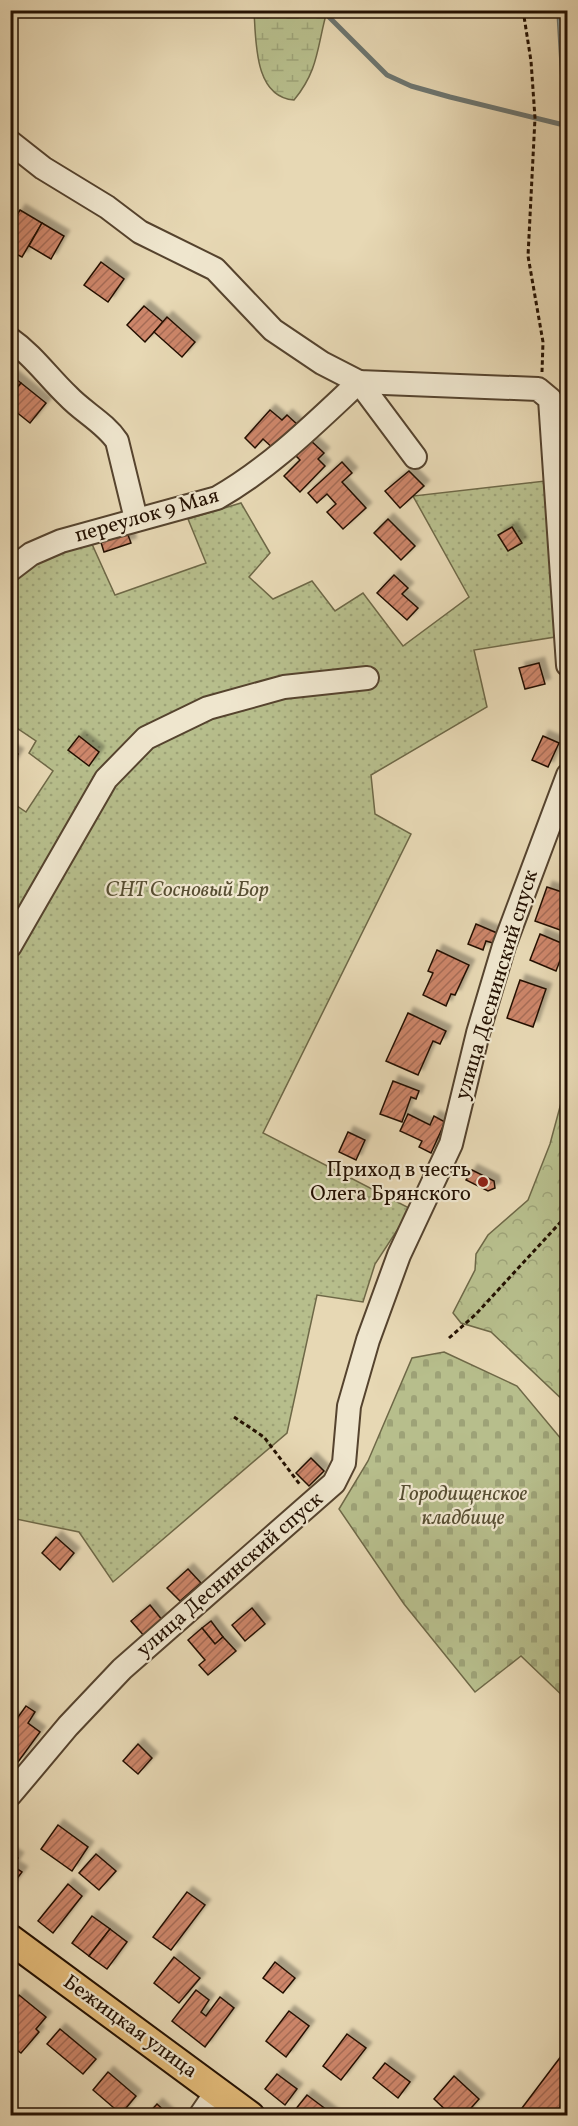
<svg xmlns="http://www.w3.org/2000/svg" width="578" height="2126" font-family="Vollkorn,serif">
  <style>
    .grass { fill: url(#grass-dots); stroke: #6e6847; stroke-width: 1.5 }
    .forest { fill: url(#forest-crowns); stroke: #6e6847; stroke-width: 1.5 }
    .wetland { fill: url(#wetland-marsh); stroke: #6e6847; stroke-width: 1.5 }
    .cemetery { fill: url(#cemetery-stones); stroke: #6e6847; stroke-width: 1.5 }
    .water { fill: url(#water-waves); stroke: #6c7570; stroke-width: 1.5 }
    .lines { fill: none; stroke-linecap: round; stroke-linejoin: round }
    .shore { stroke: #60645e; stroke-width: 1.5 }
    .stream { stroke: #6c7570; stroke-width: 5 }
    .building { fill: url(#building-hatch); stroke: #241102; stroke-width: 1.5; filter: url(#shadow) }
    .minor-casing { stroke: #55432e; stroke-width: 26 }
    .major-casing { stroke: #241102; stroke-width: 32 }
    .path { stroke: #241102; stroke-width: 3; stroke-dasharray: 4.5 3; stroke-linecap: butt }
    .minor { stroke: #efe6ce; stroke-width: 22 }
    .major { stroke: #e4bc7a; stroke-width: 28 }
    .poi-dot { fill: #8f2418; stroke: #efe6ce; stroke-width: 2 }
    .labels { text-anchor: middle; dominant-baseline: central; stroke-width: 4.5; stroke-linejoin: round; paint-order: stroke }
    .street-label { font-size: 21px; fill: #241102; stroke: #efe6ce }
    .park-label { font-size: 21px; font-style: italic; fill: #574e32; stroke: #efe6ce }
    .poi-label { font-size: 21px; fill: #241102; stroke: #efe6ce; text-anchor: end }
  </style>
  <defs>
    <pattern id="grass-dots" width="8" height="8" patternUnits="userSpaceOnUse" patternTransform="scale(1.5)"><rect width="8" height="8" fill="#b7be8c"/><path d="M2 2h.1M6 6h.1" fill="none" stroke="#9da277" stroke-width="1.8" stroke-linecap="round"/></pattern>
    <pattern id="forest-crowns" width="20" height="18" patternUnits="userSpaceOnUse" patternTransform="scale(1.5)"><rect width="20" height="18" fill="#b7be8c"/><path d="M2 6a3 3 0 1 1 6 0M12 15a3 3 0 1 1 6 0" fill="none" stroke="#9da277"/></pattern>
    <pattern id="wetland-marsh" width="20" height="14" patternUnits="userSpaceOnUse" patternTransform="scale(1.5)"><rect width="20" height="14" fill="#b7be8c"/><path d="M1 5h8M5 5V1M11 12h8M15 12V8" fill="none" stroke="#9da277"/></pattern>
    <pattern id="cemetery-stones" width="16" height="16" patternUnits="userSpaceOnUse" patternTransform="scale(1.5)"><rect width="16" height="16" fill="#b7be8c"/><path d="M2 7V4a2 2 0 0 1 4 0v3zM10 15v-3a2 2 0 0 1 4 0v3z" fill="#9da277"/></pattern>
    <pattern id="water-waves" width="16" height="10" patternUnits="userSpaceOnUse" patternTransform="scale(1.5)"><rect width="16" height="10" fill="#9cb7b9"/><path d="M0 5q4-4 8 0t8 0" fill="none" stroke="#869c9d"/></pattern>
    <pattern id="building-hatch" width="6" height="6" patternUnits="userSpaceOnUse" patternTransform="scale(1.5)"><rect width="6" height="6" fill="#cd866b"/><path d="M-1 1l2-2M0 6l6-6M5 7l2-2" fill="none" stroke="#a66c56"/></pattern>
    <filter id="shadow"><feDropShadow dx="5.5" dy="-5.5" stdDeviation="1.5" flood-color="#0004"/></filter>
  </defs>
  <rect width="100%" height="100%" fill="#e7d8b4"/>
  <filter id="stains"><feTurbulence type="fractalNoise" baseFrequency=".00333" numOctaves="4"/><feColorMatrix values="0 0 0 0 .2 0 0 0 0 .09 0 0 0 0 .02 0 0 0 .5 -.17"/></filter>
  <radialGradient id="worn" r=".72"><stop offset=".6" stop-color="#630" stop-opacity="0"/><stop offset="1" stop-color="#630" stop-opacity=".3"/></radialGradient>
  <path class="grass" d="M545,481L555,637L474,650L487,707L371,775L375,814L411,834L263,1133L411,1209L375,1264L363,1302L317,1295L287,1433L113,1582L79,1532L11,1518V802L26,812L53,771L29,753L36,741L11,724L10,584L40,560L91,542L115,595L206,563L188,519L241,503L270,553L249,577L273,599L312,581L335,611L363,593L403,646L469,597L413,496Z"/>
  <path class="forest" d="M567,1091V1404L491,1332L461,1323L453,1313L475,1270L476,1254L488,1235L528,1200L550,1144L561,1103Z"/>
  <path class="wetland" d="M254,11H327C317,46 319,70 294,100C254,97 256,41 254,11Z"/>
  <path class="cemetery" d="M444,1352L517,1386L567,1446V1700L521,1656L475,1692L404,1604L339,1509L368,1461L412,1358Z"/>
  <path class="water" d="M557,11H567V183Z"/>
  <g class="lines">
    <path class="shore" d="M563,10L568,74"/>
    <path class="stream" d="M322,10L387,75L411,86L450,97L568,126"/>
  </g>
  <g class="building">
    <path d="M20,210L42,223L22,257L10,251V226Z"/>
    <path d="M42,223L64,236L51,259L29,246Z"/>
    <path d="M101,262L124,279L108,302L84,285Z"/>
    <path d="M144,306L163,322L145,342L127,325Z"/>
    <path d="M167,317L195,342L182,357L154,332Z"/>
    <path d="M10,374L21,383L10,396Z"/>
    <path d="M21,383L46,403L30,423L10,407V396Z"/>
    <path d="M270,410L282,420L287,415L299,426L276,451L263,439L255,448L245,438Z"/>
    <path d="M309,439L324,453L318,459L325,466L300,492L284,476L300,460L294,454Z"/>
    <path d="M342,462L352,473L342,482L366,508L343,529L327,512L336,504L327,494L317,503L308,493Z"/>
    <path d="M409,471L424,486L400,508L385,491Z"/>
    <path d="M388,519L415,546L401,560L374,533Z"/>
    <path d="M125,527L131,543L104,552L99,536Z"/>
    <path d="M512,527L522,543L508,551L498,535Z"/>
    <path d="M394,575L408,588L402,594L418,608L407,620L377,593Z"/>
    <path d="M539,663L545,684L525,689L519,668Z"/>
    <path d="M79,736L99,752L89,766L68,750Z"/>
    <path d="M543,736L559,743L548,767L532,760Z"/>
    <path d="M10,750L18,754L10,767Z"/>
    <path d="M547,887L565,893L562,901L568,903V919L563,931L535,921Z"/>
    <path d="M476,924L497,933L493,943L486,941L483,950L468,944Z"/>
    <path d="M540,934L566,945L556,971L530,960Z"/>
    <path d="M437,950L469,965L455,995L451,994L446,1006L423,995L433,973L428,971Z"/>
    <path d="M520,980L546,989L533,1027L507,1018Z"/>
    <path d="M408,1013L446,1031L440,1044L433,1041L418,1075L386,1061Z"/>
    <path d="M393,1081L419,1091L416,1099L411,1097L402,1122L380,1114Z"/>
    <path d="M408,1114L430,1125L434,1116L445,1122L431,1153L419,1147L422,1141L400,1131Z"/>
    <path d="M348,1132L365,1140L356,1160L339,1152Z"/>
    <path d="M472,1170L494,1181L495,1188L488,1191L466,1180Z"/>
    <path d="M311,1458L324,1471L309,1486L296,1473Z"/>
    <path d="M56,1537L74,1553L60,1570L42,1553Z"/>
    <path d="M188,1569L201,1583L180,1601L167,1588Z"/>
    <path d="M150,1605L163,1621L145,1637L131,1621Z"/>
    <path d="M252,1608L265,1624L245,1641L232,1625Z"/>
    <path d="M211,1621L223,1637L215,1644L202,1628Z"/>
    <path d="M202,1628L215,1644L223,1637L236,1651L208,1675L199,1665L205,1660L188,1640Z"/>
    <path d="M26,1706L35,1712L28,1723L40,1732L18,1762L10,1757V1716L16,1720Z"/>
    <path d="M138,1744L152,1758L138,1774L123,1761Z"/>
    <path d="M58,1825L88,1847L72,1871L41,1849Z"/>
    <path d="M10,1853L18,1858L13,1866L22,1872L10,1888Z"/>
    <path d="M96,1854L116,1871L99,1890L79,1873Z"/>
    <path d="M68,1884L82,1896L53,1933L38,1921Z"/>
    <path d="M187,1892L205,1905L171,1950L153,1937Z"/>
    <path d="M92,1916L110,1929L89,1956L72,1943Z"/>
    <path d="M110,1929L127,1942L107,1969L89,1956Z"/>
    <path d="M174,1957L200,1978L179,2003L154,1983Z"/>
    <path d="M275,1962L295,1978L283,1993L263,1978Z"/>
    <path d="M196,1990L209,2000L201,2012L206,2016L220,1997L234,2008L205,2047L172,2021Z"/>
    <path d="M19,1995L46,2017L36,2029L39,2032L21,2053L10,2045V2026L17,2019L10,2014V2006Z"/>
    <path d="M289,2011L309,2026L286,2057L266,2041Z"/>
    <path d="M60,2029L96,2059L83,2074L47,2044Z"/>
    <path d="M347,2034L366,2048L341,2080L323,2066Z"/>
    <path d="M568,2047V2097L553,2116H516Z"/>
    <path d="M385,2063L410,2082L398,2098L373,2078Z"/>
    <path d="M108,2072L136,2096L121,2114L93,2090Z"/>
    <path d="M277,2074L297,2089L285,2105L265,2089Z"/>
    <path d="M454,2076L479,2099L464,2116H452L434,2099Z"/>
    <path d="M307,2095L335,2116H302L295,2110Z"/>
    <path d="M157,2104L170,2116H146Z"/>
  </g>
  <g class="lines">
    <defs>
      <g id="minor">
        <path d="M10,142L43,168L107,207L140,232L215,269L273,330L322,363L359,382L538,389L550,399L568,665"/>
        <path d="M10,339C33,355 48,377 68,396C83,412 105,423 117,441L136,519"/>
        <path d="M359,382L415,457"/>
        <path d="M10,570L31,554L61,541L217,498C270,468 314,424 359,382"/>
        <path d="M10,946L106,779L146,738L208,708L284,687L367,678"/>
        <path d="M10,1795L68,1726L122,1669L334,1483L344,1463L349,1406L368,1340L399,1255L451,1144L478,1033L504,946L568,775"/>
        <path d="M200,2116L217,2091"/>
      </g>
      <path id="major" d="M10,1939L250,2116"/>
    </defs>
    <use href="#minor" class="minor-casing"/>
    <use href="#major" class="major-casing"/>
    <g class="path">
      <path d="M523,10L531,61L535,118L528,256L543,342L542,372"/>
      <path d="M449,1338L476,1314L568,1214"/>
      <path d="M234,1417L264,1437L301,1486"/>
    </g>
    <use href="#minor" class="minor"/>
    <use href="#major" class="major"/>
  </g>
  <circle class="poi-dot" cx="483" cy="1182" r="6"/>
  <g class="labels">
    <g class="street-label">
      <text transform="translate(147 516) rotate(-16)">переулок 9 Мая</text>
      <text transform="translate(497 985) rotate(-73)">улица Деснинский спуск</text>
      <text transform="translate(230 1575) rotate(-41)">улица Деснинский спуск</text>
      <text transform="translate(130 2027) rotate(36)">Бежицкая улица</text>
    </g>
    <g class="park-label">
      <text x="187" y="890">СНТ Сосновый Бор</text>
      <text x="463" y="1494">Городищенское<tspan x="463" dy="24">кладбище</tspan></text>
    </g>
    <g class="poi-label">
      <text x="471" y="1170">Приход в честь<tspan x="471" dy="24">Олега Брянского</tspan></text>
    </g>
  </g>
  <rect width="578" height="2126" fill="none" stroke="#e7d8b4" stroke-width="36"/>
  <rect x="12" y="12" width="554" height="2102" fill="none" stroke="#241102" stroke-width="3"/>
  <rect x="18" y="18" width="542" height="2090" fill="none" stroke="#241102" stroke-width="1.5"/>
  <rect width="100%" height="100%" filter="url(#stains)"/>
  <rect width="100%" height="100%" fill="url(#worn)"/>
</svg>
